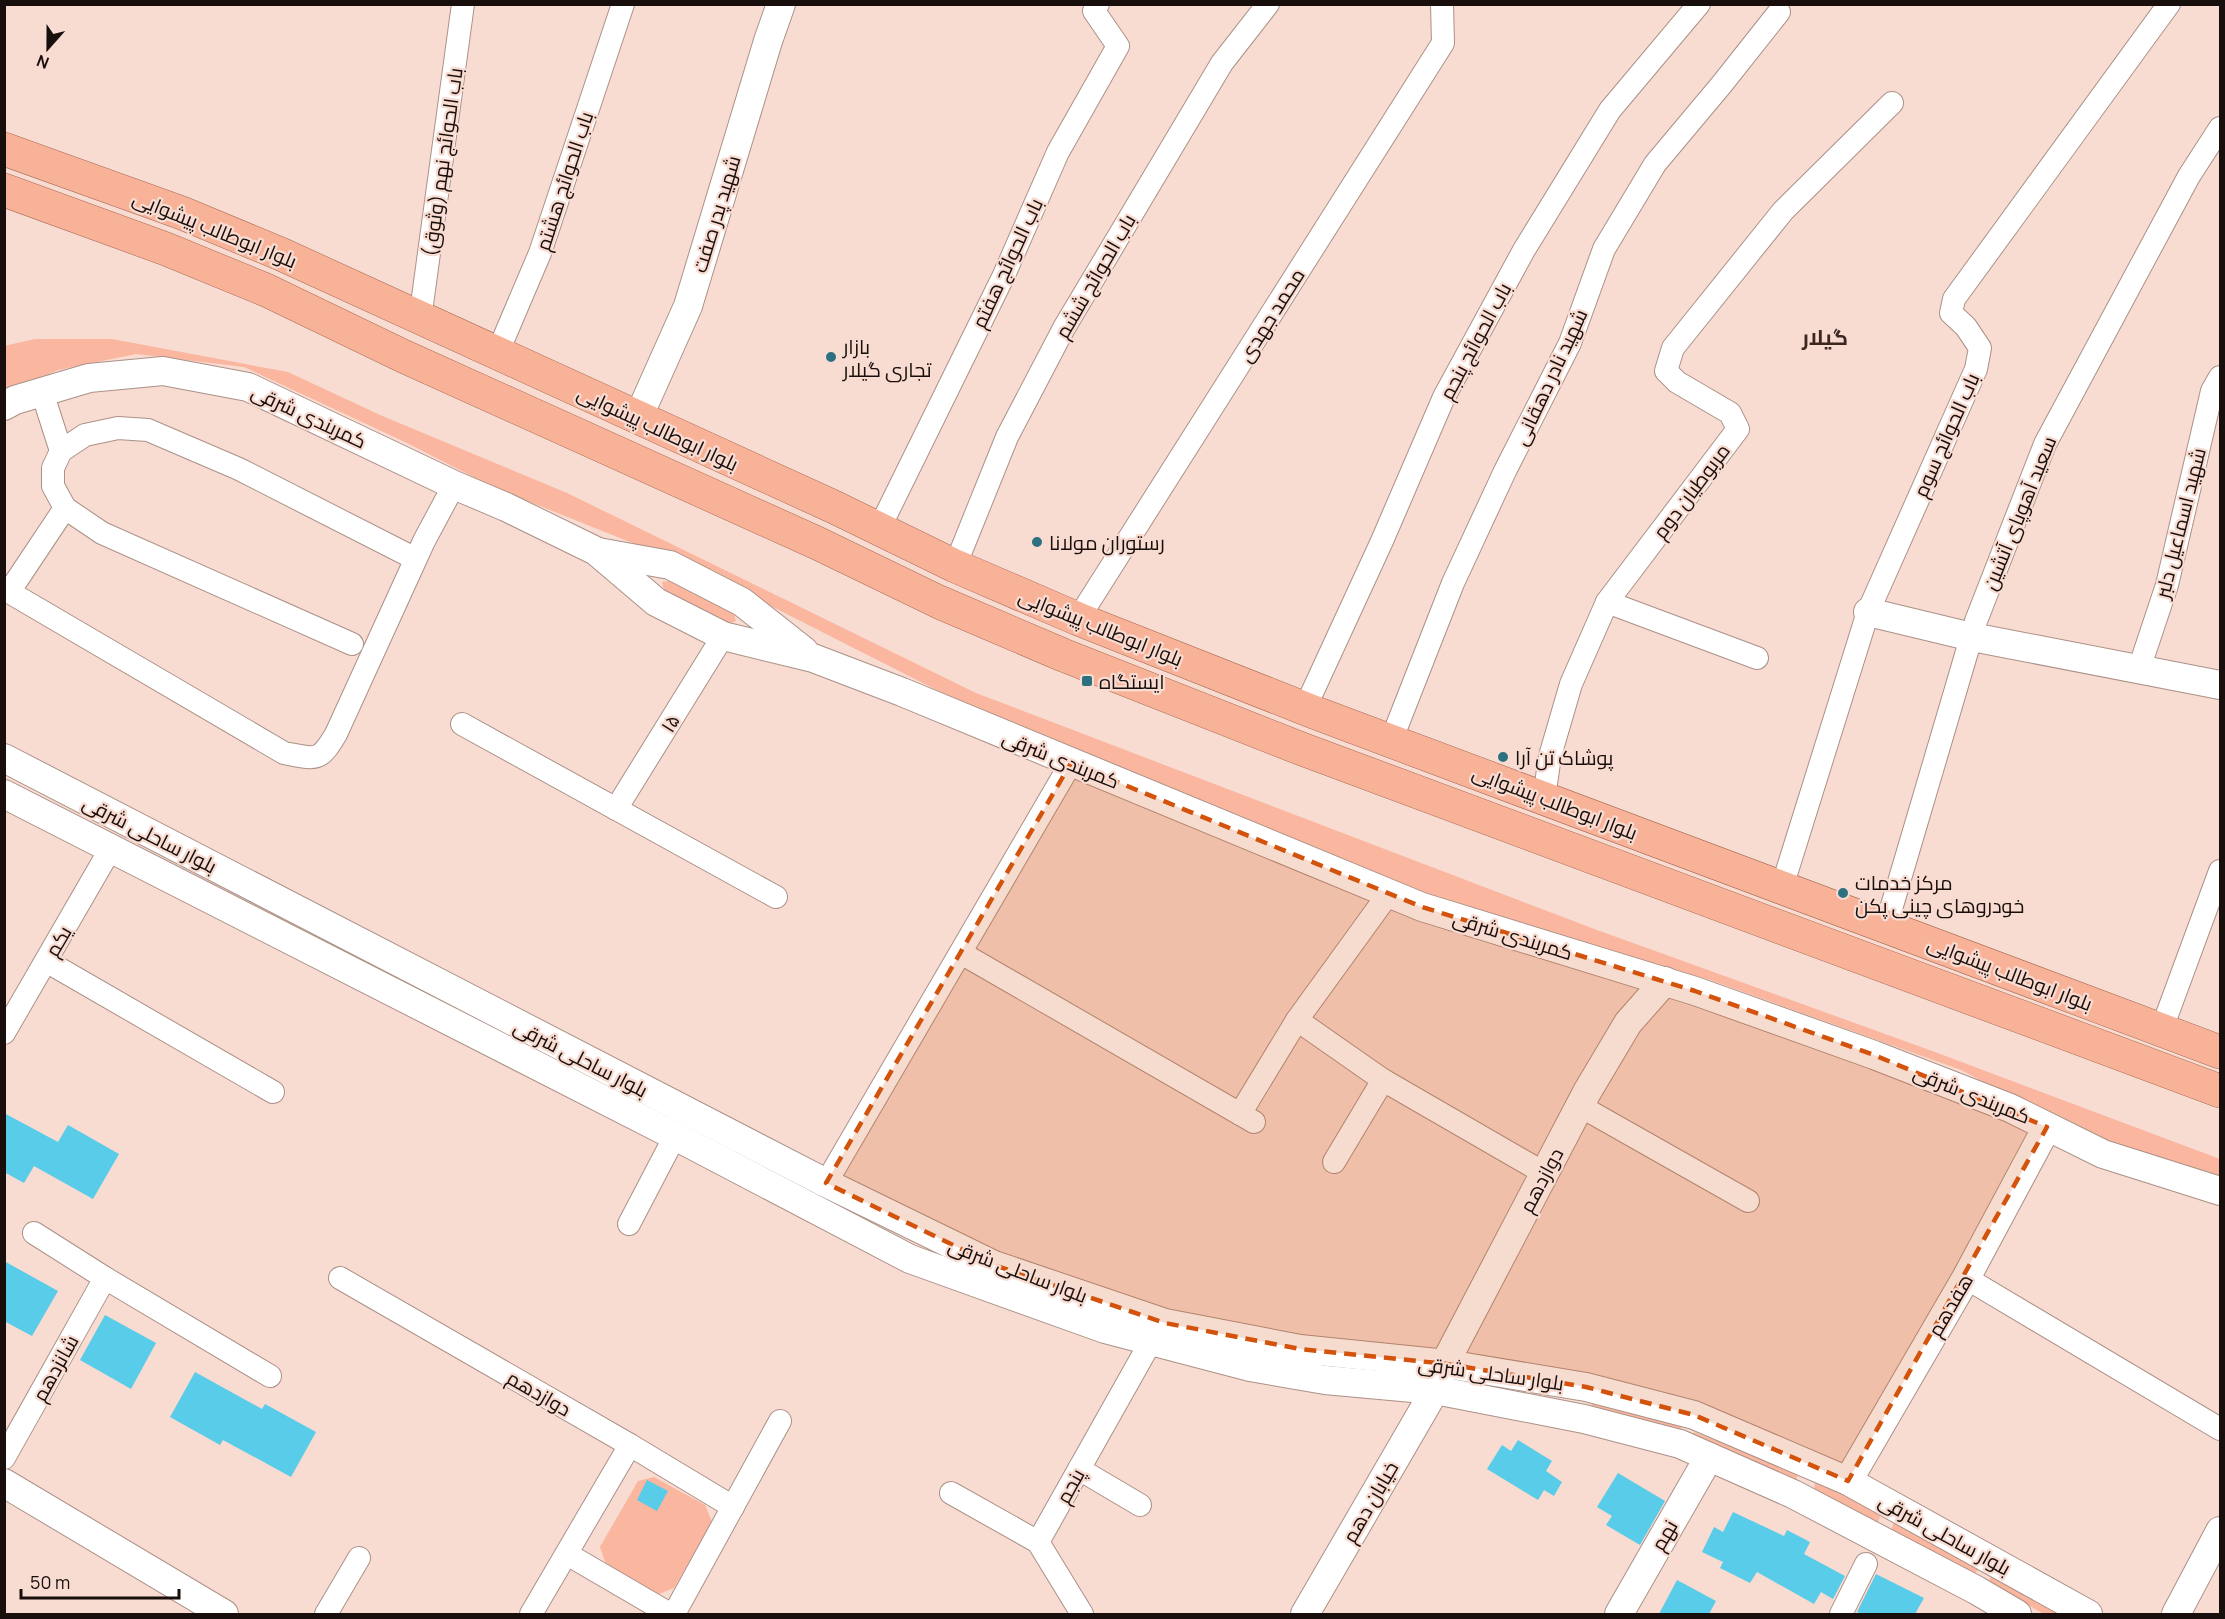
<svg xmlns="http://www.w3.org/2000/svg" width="2225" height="1619" font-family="Manrope,Cairo,sans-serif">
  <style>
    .green { fill: #fab69e }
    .building { fill: #58cce8 }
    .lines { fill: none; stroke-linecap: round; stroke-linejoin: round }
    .minor-casing { stroke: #ab9187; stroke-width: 24 }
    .tertiary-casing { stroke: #ab9187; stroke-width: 30 }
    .trunk-casing { stroke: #a96c56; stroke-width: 34 }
    .minor { stroke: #fff; stroke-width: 22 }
    .tertiary { stroke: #fff; stroke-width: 28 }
    .trunk { stroke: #f8b298; stroke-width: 33 }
    .marked { fill: #d3520c; fill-opacity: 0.2; stroke: #d3520c; stroke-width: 4.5; stroke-dasharray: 12 8; stroke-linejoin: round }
    .poi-dot { fill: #2d7181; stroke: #f8dbd1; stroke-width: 2 }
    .labels { text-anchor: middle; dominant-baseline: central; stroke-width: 4.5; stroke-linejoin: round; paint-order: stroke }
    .street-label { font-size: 20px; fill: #180e0b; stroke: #f8dbd1 }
    .poi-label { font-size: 20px; fill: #180e0b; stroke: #f8dbd1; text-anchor: start }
    .neighbourhood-label { font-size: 21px; font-weight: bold; fill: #3c2720; stroke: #f8dbd1 }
  </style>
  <rect width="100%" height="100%" fill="#f8dbd1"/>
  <g class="green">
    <path d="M35,339H112L288,372L380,415L567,493L976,693L1597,930L1935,1052L2220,1159V1176L2115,1152L1961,1070L1710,980L1600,949L1430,895L974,709L700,570L495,488L407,443L244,367L136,354L58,370L5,394L4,346Z"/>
    <path d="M674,580L731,605L736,621L724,625L666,598L662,582Z"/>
    <path d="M1592,1401L1682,1426L1679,1435L1591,1409Z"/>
    <path d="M1694,1432L1798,1473L1796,1481L1691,1439Z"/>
    <path d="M654,1477L705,1505L712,1522L674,1588L659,1594L606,1565L600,1547L638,1481Z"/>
    <path d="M1816,1481L1882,1512L1877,1524L1813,1491Z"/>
    <path d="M1895,1520L1980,1567L1973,1576L1891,1530Z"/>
    <path d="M1991,1576L2059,1614H2044L1989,1583Z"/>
  </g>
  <g class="building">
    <path d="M4,1113L58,1142L68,1125L119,1154L93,1199L34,1166L24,1183L4,1172Z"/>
    <path d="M4,1261L58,1291L32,1336L4,1321Z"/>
    <path d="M105,1315L156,1343L131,1389L80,1360Z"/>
    <path d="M195,1372L262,1409L265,1404L316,1432L291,1477L223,1440L220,1445L170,1417Z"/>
    <path d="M1518,1440L1552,1461L1546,1471L1562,1482L1554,1496L1544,1490L1538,1500L1487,1469L1502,1445L1511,1451Z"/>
    <path d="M1618,1473L1665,1501L1640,1545L1606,1525L1612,1516L1597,1507Z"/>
    <path d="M647,1480L668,1491L657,1511L637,1500Z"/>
    <path d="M1733,1512L1784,1536L1787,1530L1810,1542L1804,1554L1845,1576L1833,1599L1821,1592L1814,1604L1757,1572L1750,1583L1720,1568L1723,1562L1702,1552L1714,1527L1723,1532Z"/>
    <path d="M1876,1574L1924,1598L1915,1614H1863L1857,1612Z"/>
    <path d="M1677,1580L1716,1601L1709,1614H1659Z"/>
  </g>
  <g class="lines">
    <defs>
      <g id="minor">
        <path d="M420,319L463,4"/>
        <path d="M497,354L540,253L623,4"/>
        <path d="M42,392L61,451"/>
        <path d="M879,529L1004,275L1058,152L1118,46L1094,11L1098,4"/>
        <path d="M955,566L1007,437L1064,328L1222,63L1268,4"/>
        <path d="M4,589L284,753C316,759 319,763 336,734L424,541L454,485"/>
        <path d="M9,592L65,508"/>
        <path d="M1607,602L1757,658"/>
        <path d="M1078,619L1443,43L1442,4"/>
        <path d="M352,644L102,533L65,508L53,486V468L61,451L85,435L118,428L148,430L239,469L406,554"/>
        <path d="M2139,669L2167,585L2212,391L2220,377"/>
        <path d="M1305,708L1382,541L1444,397L1524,250L1610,110L1699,4"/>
        <path d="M462,724L776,897"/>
        <path d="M1391,741L1453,583L1505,471L1570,343L1604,249L1655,164L1722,84L1779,12"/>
        <path d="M1544,798L1550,756L1571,684L1607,602L1738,429L1730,413L1677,382L1666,371L1673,348L1783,211L1892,103"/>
        <path d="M616,809L723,636"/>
        <path d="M1782,887L1868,612L1976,369L1980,348L1966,327L1951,313L1954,299L2169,4"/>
        <path d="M1886,926L1976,621L2045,444L2189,176L2220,128"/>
        <path d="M961,953L1254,1122"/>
        <path d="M46,961L273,1092"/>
        <path d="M1297,1020L1383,1080L1544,1173"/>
        <path d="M2161,1031L2220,871"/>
        <path d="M4,1033L111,848"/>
        <path d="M1580,1106L1748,1201"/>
        <path d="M1240,1114L1297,1020L1389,893"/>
        <path d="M1334,1162L1383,1080"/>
        <path d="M826,1183L1071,763"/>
        <path d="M629,1224L675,1136"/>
        <path d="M34,1233L105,1278"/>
        <path d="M340,1278L630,1445L531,1614"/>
        <path d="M1966,1278L2220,1429"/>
        <path d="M630,1445L733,1507"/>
        <path d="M4,1458L105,1278L270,1376"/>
        <path d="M1079,1469L1140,1505"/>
        <path d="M951,1493L1038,1542L1150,1343"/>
        <path d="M1038,1542L1082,1614"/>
        <path d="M567,1554L670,1614"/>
        <path d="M326,1614L359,1558"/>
        <path d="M674,1614L780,1421"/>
        <path d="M1841,1614L1866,1564"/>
      </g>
      <g id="tertiary">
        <path d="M4,406L15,400L89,378L163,371L248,387L454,485L506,507L596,551L656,602L723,636L813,658L902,692L1422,907L1695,991L1874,1055L2010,1108L2103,1154L2220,1191"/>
        <path d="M638,418L688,306L768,41L781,4"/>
        <path d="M598,552L670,565L742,602L804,651"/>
        <path d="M1868,612L1972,637L2220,685"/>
        <path d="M4,758L826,1183L994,1265L1165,1323L1300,1349L1447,1364L1586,1387L1694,1415L1848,1481L2088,1614"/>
        <path d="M4,794L675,1136L910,1259L1105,1329L1250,1367L1325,1380L1435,1390L1584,1419L1680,1444L1793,1494L1976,1590L2017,1614"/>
        <path d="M1848,1481L1966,1278L2047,1127"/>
        <path d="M4,1483L224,1614"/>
        <path d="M1305,1614L1435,1390L1444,1365L1587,1092L1628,1023L1665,981"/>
        <path d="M1619,1614L1709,1457"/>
        <path d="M2176,1614L2220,1531"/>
      </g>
      <g id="trunk">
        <path d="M4,149L182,213L283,255L834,507L955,566L1078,619L1316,713L2220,1052"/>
        <path d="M4,190L166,249L266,290L403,356L817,543L939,602L1063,655L1302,749L2220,1091"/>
      </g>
    </defs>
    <use href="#minor" class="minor-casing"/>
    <use href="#tertiary" class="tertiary-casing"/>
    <use href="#trunk" class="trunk-casing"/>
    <use href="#minor" class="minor"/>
    <use href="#tertiary" class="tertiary"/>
    <use href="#trunk" class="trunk"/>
  </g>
  <path class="marked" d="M1071,763L1422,907L1695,991L1874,1055L2047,1127L1848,1481L1694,1415L1586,1387L1447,1364L1300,1349L1165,1323L994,1265L826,1183Z"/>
  <g class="poi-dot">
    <circle cx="831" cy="357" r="6"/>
    <circle cx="1037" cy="542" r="6"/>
    <rect x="1081" y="675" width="12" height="12" rx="3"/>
    <circle cx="1503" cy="757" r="6"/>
    <circle cx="1843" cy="893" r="6"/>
  </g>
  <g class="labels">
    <g class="street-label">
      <text transform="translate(442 162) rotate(-82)">باب الحوائج نهم (وثوق)</text>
      <text transform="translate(564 181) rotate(-72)">باب الحوائج هشتم</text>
      <text transform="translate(716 214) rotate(-73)">شهید پدر صفت</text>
      <text transform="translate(215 229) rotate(22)">بلوار ابوطالب پیشوایی</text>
      <text transform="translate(1007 263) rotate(-65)">باب الحوائج هفتم</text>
      <text transform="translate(1095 276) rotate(-60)">باب الحوائج ششم</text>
      <text transform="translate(1271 315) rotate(-58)">محمد جهدی</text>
      <text transform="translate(1475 341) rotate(-62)">باب الحوائج پنجم</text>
      <text transform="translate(1550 377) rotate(-65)">شهید نادر دهقانی</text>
      <text transform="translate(309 416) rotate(25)">کمربندی شرقی</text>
      <text transform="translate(658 428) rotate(25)">بلوار ابوطالب پیشوایی</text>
      <text transform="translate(1946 435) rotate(-66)">باب الحوائج سوم</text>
      <text transform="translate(1691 491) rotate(-53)">مربوطیان دوم</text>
      <text transform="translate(2019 513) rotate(-68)">سعید آهوپای آتشین</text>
      <text transform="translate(2180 523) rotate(-76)">شهید اسماعیل دلبر</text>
      <text transform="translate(1101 627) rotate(22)">بلوار ابوطالب پیشوایی</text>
      <text transform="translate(670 723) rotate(-58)">۱۵</text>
      <text transform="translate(1061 759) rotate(22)">کمربندی شرقی</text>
      <text transform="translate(1555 802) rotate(21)">بلوار ابوطالب پیشوایی</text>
      <text transform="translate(150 834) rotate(27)">بلوار ساحلی شرقی</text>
      <text transform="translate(1513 935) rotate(17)">کمربندی شرقی</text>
      <text transform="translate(58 941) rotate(-60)">یکم</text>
      <text transform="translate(2010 973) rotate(21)">بلوار ابوطالب پیشوایی</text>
      <text transform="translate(581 1058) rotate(27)">بلوار ساحلی شرقی</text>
      <text transform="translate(1972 1094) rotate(22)">کمربندی شرقی</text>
      <text transform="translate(1541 1180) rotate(-62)">دوازدهم</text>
      <text transform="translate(1018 1270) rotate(21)">بلوار ساحلی شرقی</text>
      <text transform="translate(1950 1305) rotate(-60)">هفدهم</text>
      <text transform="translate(55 1368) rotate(-61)">شانزدهم</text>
      <text transform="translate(1491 1373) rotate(8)">بلوار ساحلی شرقی</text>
      <text transform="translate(539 1393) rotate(30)">دوازدهم</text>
      <text transform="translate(1070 1486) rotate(-61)">پنجم</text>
      <text transform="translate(1370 1502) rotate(-60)">خیابان دهم</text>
      <text transform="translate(1945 1534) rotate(29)">بلوار ساحلی شرقی</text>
      <text transform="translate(1664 1535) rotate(-60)">نهم</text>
    </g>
    <g class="poi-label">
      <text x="843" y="346">بازار<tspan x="843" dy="23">تجاری گیلار</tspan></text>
      <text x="1049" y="542">رستوران مولانا</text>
      <text x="1099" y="681">ایستگاه</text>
      <text x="1515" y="757">پوشاک تن آرا</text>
      <text x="1855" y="882">مرکز خدمات<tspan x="1855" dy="23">خودروهای چینی پکن</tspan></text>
    </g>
    <g class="neighbourhood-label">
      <text x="1825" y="337">گیلار</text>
    </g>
  </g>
  <rect width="2225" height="1619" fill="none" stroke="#180e0b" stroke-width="12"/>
  <g transform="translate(48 48) rotate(201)" stroke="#f8dbd1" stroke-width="4.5" paint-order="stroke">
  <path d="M0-4.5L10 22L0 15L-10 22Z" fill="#180e0b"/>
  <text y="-9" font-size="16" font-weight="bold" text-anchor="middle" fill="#180e0b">N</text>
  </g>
  <path d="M21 1589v9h158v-9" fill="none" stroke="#180e0b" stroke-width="3"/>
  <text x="30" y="1589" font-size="18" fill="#180e0b" stroke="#f8dbd1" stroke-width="4.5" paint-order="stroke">50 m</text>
</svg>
